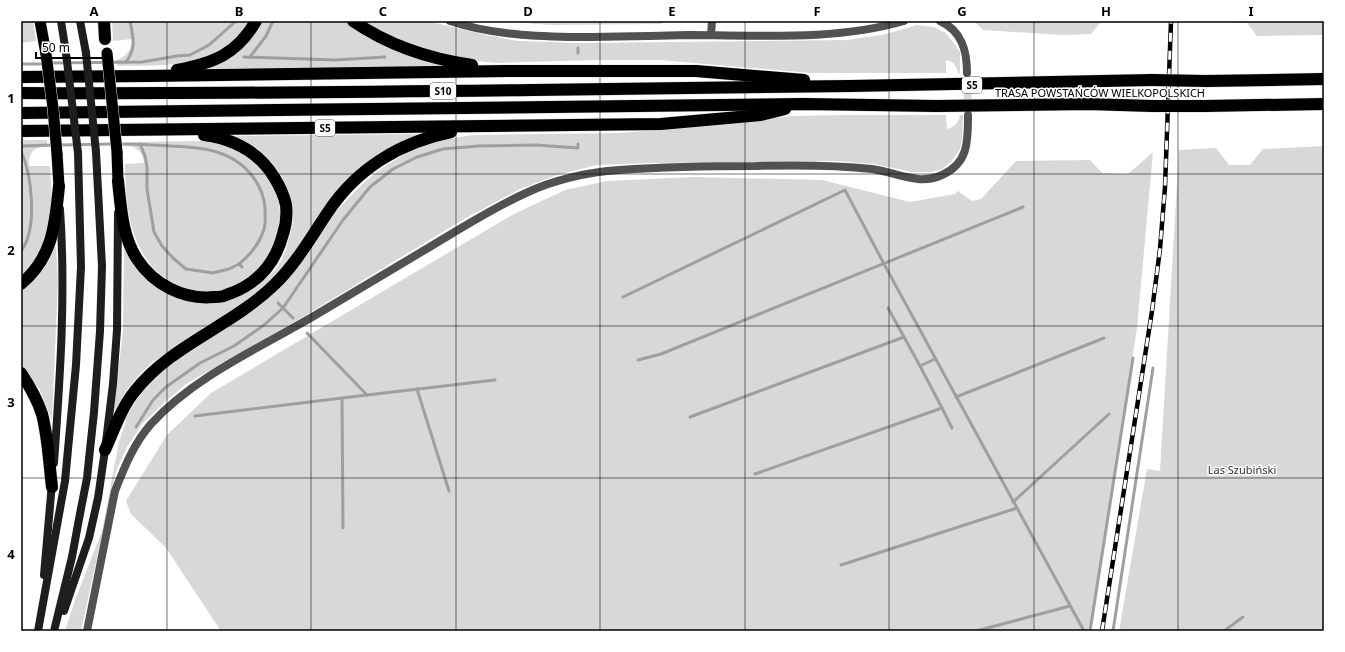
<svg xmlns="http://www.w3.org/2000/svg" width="1345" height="652" font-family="'Noto Sans',sans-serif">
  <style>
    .green { fill: #d8d8d8 }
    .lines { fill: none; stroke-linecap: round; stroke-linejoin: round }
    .stream { stroke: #9f9f9f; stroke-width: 3 }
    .tertiary-tunnel { stroke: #d9d9d9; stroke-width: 8; stroke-dasharray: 8 4; stroke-linecap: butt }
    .trunk-casing { stroke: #dbdbdb; stroke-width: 12 }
    .motorway-casing { stroke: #dbdbdb; stroke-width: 13 }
    .minor { stroke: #515151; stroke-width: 8 }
    .tertiary { stroke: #515151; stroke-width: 8 }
    .secondary { stroke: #1e1e1e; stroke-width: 8 }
    .trunk { stroke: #000; stroke-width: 11 }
    .motorway { stroke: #000; stroke-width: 12 }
    .rail-casing { stroke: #000; stroke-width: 4.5 }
    .rail { stroke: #fff; stroke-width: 3; stroke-dasharray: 9; stroke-linecap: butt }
    .trunk-bridge-casing { stroke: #dbdbdb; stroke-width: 12; stroke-linecap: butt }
    .motorway-bridge-casing { stroke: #dbdbdb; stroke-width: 13; stroke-linecap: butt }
    .secondary-bridge { stroke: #1e1e1e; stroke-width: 8 }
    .trunk-bridge { stroke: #000; stroke-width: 11 }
    .motorway-bridge { stroke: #000; stroke-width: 12 }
    .grid { fill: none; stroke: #000; stroke-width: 1; stroke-opacity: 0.55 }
    .labels { text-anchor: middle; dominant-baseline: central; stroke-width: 3; stroke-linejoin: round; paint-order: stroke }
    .shield { fill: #fff; stroke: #4c4c4c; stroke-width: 1 }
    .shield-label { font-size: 10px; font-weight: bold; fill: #000 }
    .street-label { font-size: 11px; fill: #000; stroke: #fff }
    .park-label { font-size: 11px; fill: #2f2f2f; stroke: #fff }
    .neatline { fill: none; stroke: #000; stroke-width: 1.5 }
    .grid-label { font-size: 13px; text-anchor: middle; font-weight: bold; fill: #000 }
  </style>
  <rect width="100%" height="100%" fill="#fff"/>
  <g class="green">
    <path d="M21,21H33L36,41L21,43Z"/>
    <path d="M112,21H249C222,70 165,65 117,66L116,60C127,57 131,50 132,39L113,41Z"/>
    <path d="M261,21H345L365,36L389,48L412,57L441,66L207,69C231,60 252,46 261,21Z"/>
    <path d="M364,21H427L486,35L518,41L579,43L846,40L882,35L917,25L934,27L946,33L960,52V73H958C957,66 953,61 946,60V73H811L659,60H597L495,63L458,59L421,49L377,29Z"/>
    <path d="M501,21H668L660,24L549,25Z"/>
    <path d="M974,21H1117L1119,23H1100L1091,34L1063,35L983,30Z"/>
    <path d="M1229,21H1324V35L1257,36L1247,23H1229Z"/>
    <path d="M847,115H946L947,129C954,127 959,123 960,115H963L962,139L960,149L951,162L942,169L932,172H912L874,164L836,161L651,163L597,165L557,175L520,189L464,219L306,315L186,384L165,402L142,424L127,447L116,471L81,631H65L75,600L102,531L119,442L126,421L125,420C136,399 149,382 167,367L259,306L278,289L296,269L309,253L335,213L359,187L378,171L398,158L418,147L447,139L473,135L620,133L724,124L791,116Z"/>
    <path d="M422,134L381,154L303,242L274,279L241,307L173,348L154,361L140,374L126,391L113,413L123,332L124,242C143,279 148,290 192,299C197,301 204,303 210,303C228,303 246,295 260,284C264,280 268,277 271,274C280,266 285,253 288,242C291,233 294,222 293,212C291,183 270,152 243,140C238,138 233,137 228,136Z"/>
    <path d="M21,140H47V147C33,147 29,152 29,166H50L52,203L48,235L34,264L21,277Z"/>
    <path d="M200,141C227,143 251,155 267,176C275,187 279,200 280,213C281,225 278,235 274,246C248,309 164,305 138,244C126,218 126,191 125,164L144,163C143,152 136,145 125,146L124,142Z"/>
    <path d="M1324,146V631H1119L1147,469L1160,471L1179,150L1216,148L1229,165H1250L1263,149Z"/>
    <path d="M1153,152L1137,328L1090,631H221L166,548L131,514L126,501L167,435L211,393L512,215L565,190L607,181L692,177L822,180L910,202L955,194L958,191L972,201L981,199L1016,161L1090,160L1102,173L1128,174Z"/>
    <path d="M56,245L58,280L52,421L40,390L21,364V291C38,280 48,264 56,245Z"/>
  </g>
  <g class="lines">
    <g class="stream">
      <path d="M578,53V48"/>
      <path d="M244,57L335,60L385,57"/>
      <path d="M250,57L266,36L273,21"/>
      <path d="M126,62C137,47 133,38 130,21"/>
      <path d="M50,63L142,62L177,56L190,55L209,45L236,21"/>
      <path d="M21,64H45"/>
      <path d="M119,144C136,144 154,145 171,146C202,147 233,150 253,177C260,186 264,196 265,208C265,214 266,223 264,229C260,243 250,255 239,264"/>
      <path d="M140,144L145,156L147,167V189L154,232L162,246L173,258L186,269L213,273L229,269L239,264L242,267"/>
      <path d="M59,145L113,144"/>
      <path d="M21,146L53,145"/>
      <path d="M21,151C32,175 38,229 21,251"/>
      <path d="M623,297L845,190L884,264L1084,631"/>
      <path d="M278,303L293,318"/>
      <path d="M888,308L904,337"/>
      <path d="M307,333L367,395L495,380"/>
      <path d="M638,360L661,354L1023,207"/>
      <path d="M417,389L449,491"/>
      <path d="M956,397L1104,338"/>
      <path d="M342,398L343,528"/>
      <path d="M942,408L952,428"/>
      <path d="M195,416L367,395"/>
      <path d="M690,417L904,337L920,366"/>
      <path d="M136,427L153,400L166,387L200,363L234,346L264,325L283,308L343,220L370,187L393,169L417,157L443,149L479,146L536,145L578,148V144"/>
      <path d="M755,474L942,408L920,366L935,359"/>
      <path d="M1013,502L1109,414"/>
      <path d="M841,565L1017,508"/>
      <path d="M976,631L1070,606"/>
      <path d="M1090,631L1133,358"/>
      <path d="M1113,631L1153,368"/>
      <path d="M1224,631L1243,617"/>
    </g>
    <path class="tertiary-tunnel" d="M967,80L968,110"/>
    <defs>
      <g id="trunk">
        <path d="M40,21L46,54"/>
        <path d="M117,152L118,181"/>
        <path d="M57,154L59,186"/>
      </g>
      <g id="motorway">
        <path d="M104,21L105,39"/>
        <path d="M353,21C388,45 430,59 472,65"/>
        <path d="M177,70C214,63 237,54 256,21"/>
        <path d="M21,77L147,76L506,71H696L804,80"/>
        <path d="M1206,81L1324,79"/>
        <path d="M21,93C192,94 362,92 533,90C739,88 946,85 1152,80"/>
        <path d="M1205,106L1324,104"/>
        <path d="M21,113L804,104L937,106L1088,104L1152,106"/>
        <path d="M21,131L661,124L761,115L785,109"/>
        <path d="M118,181C121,207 122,236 137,259C154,285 184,300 214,297C218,297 223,297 226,295C257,285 275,265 283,234C286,225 287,214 286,205C284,195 279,185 274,177C258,151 234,139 204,135"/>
        <path d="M21,284C53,257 55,225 59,186"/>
        <path d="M21,373C29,385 37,399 42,414C48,437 49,463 52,487"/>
        <path d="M105,450C114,430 121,408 135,391C171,345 232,326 274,285C296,264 311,237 328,212C357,168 401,142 451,132"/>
      </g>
    </defs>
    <use href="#trunk" class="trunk-casing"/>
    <use href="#motorway" class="motorway-casing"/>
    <path class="minor" d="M711,35L712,21"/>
    <g class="tertiary">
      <path d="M450,21C489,34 529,36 570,37C609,37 648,36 687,35C758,35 835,41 904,21"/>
      <path d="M940,21C962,31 967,51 967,73"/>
      <path d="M87,631L115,491C124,468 134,443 151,424C196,375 262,347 319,313C357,290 395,268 433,245C463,227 493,208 526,193C553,180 588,172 619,170C664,167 710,166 756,166C795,165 834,165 872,169C896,172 918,186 942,175C969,163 968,140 968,115"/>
    </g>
    <g class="secondary">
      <path d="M61,21L66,53"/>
      <path d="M80,21L86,53"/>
      <path d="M54,463C60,378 66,295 60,209"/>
      <path d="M44,575L52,483"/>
      <path d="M64,611L89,538L98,498L105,450L113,384L117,330L118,213"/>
      <path d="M38,631L65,481L76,365L81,267L78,153"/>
      <path d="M54,631L72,557L79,519L87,478L94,412L100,331L102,266L96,152"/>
    </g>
    <use href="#trunk" class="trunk"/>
    <use href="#motorway" class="motorway"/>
    <defs>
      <path id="rail" d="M1102,631L1152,311L1160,249L1165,187L1171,21"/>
    </defs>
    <use href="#rail" class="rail-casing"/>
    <use href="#rail" class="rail"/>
    <defs>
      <g id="trunk-bridge">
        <path d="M107,53L117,152"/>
        <path d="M46,54L53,108L57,154"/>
      </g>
      <g id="motorway-bridge">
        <path d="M1152,80L1206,81"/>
        <path d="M1152,106H1205"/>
      </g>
    </defs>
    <use href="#trunk-bridge" class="trunk-bridge-casing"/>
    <use href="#motorway-bridge" class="motorway-bridge-casing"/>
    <g class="secondary-bridge">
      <path d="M66,53L78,153"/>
      <path d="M86,53L96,152"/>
    </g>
    <use href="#trunk-bridge" class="trunk-bridge"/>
    <use href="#motorway-bridge" class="motorway-bridge"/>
  </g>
  <path class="grid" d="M167,21V631M311,21V631M456,21V631M600,21V631M745,21V631M889,21V631M1034,21V631M1178,21V631M21,174H1324M21,326H1324M21,478H1324"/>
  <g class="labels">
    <g class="shield">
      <rect x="962" y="77" width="20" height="16" rx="3"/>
      <rect x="430" y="83" width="26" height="16" rx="3"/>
      <rect x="315" y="120" width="20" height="16" rx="3"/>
    </g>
    <g class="shield-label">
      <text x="972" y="85">S5</text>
      <text x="443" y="91">S10</text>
      <text x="325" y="128">S5</text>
    </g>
    <g class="street-label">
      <text x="1100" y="92">TRASA POWSTAŃCÓW WIELKOPOLSKICH</text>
    </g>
    <g class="park-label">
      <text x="1242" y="469">Las Szubiński</text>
    </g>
  </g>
  <rect width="1345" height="652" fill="none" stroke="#ffffff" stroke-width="44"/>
  <path d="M36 52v6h74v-6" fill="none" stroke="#000000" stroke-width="2"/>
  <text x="42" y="52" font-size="12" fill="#000000" stroke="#ffffff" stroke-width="3" paint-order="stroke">50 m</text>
  <rect x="22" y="22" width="1301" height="608" class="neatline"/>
  <g class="grid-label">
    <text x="94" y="16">A</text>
    <text x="239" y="16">B</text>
    <text x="383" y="16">C</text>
    <text x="528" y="16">D</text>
    <text x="672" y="16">E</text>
    <text x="817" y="16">F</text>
    <text x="962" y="16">G</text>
    <text x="1106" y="16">H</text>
    <text x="1251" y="16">I</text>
    <text x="11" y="103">1</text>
    <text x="11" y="255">2</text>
    <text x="11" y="407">3</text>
    <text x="11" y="559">4</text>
  </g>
</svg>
